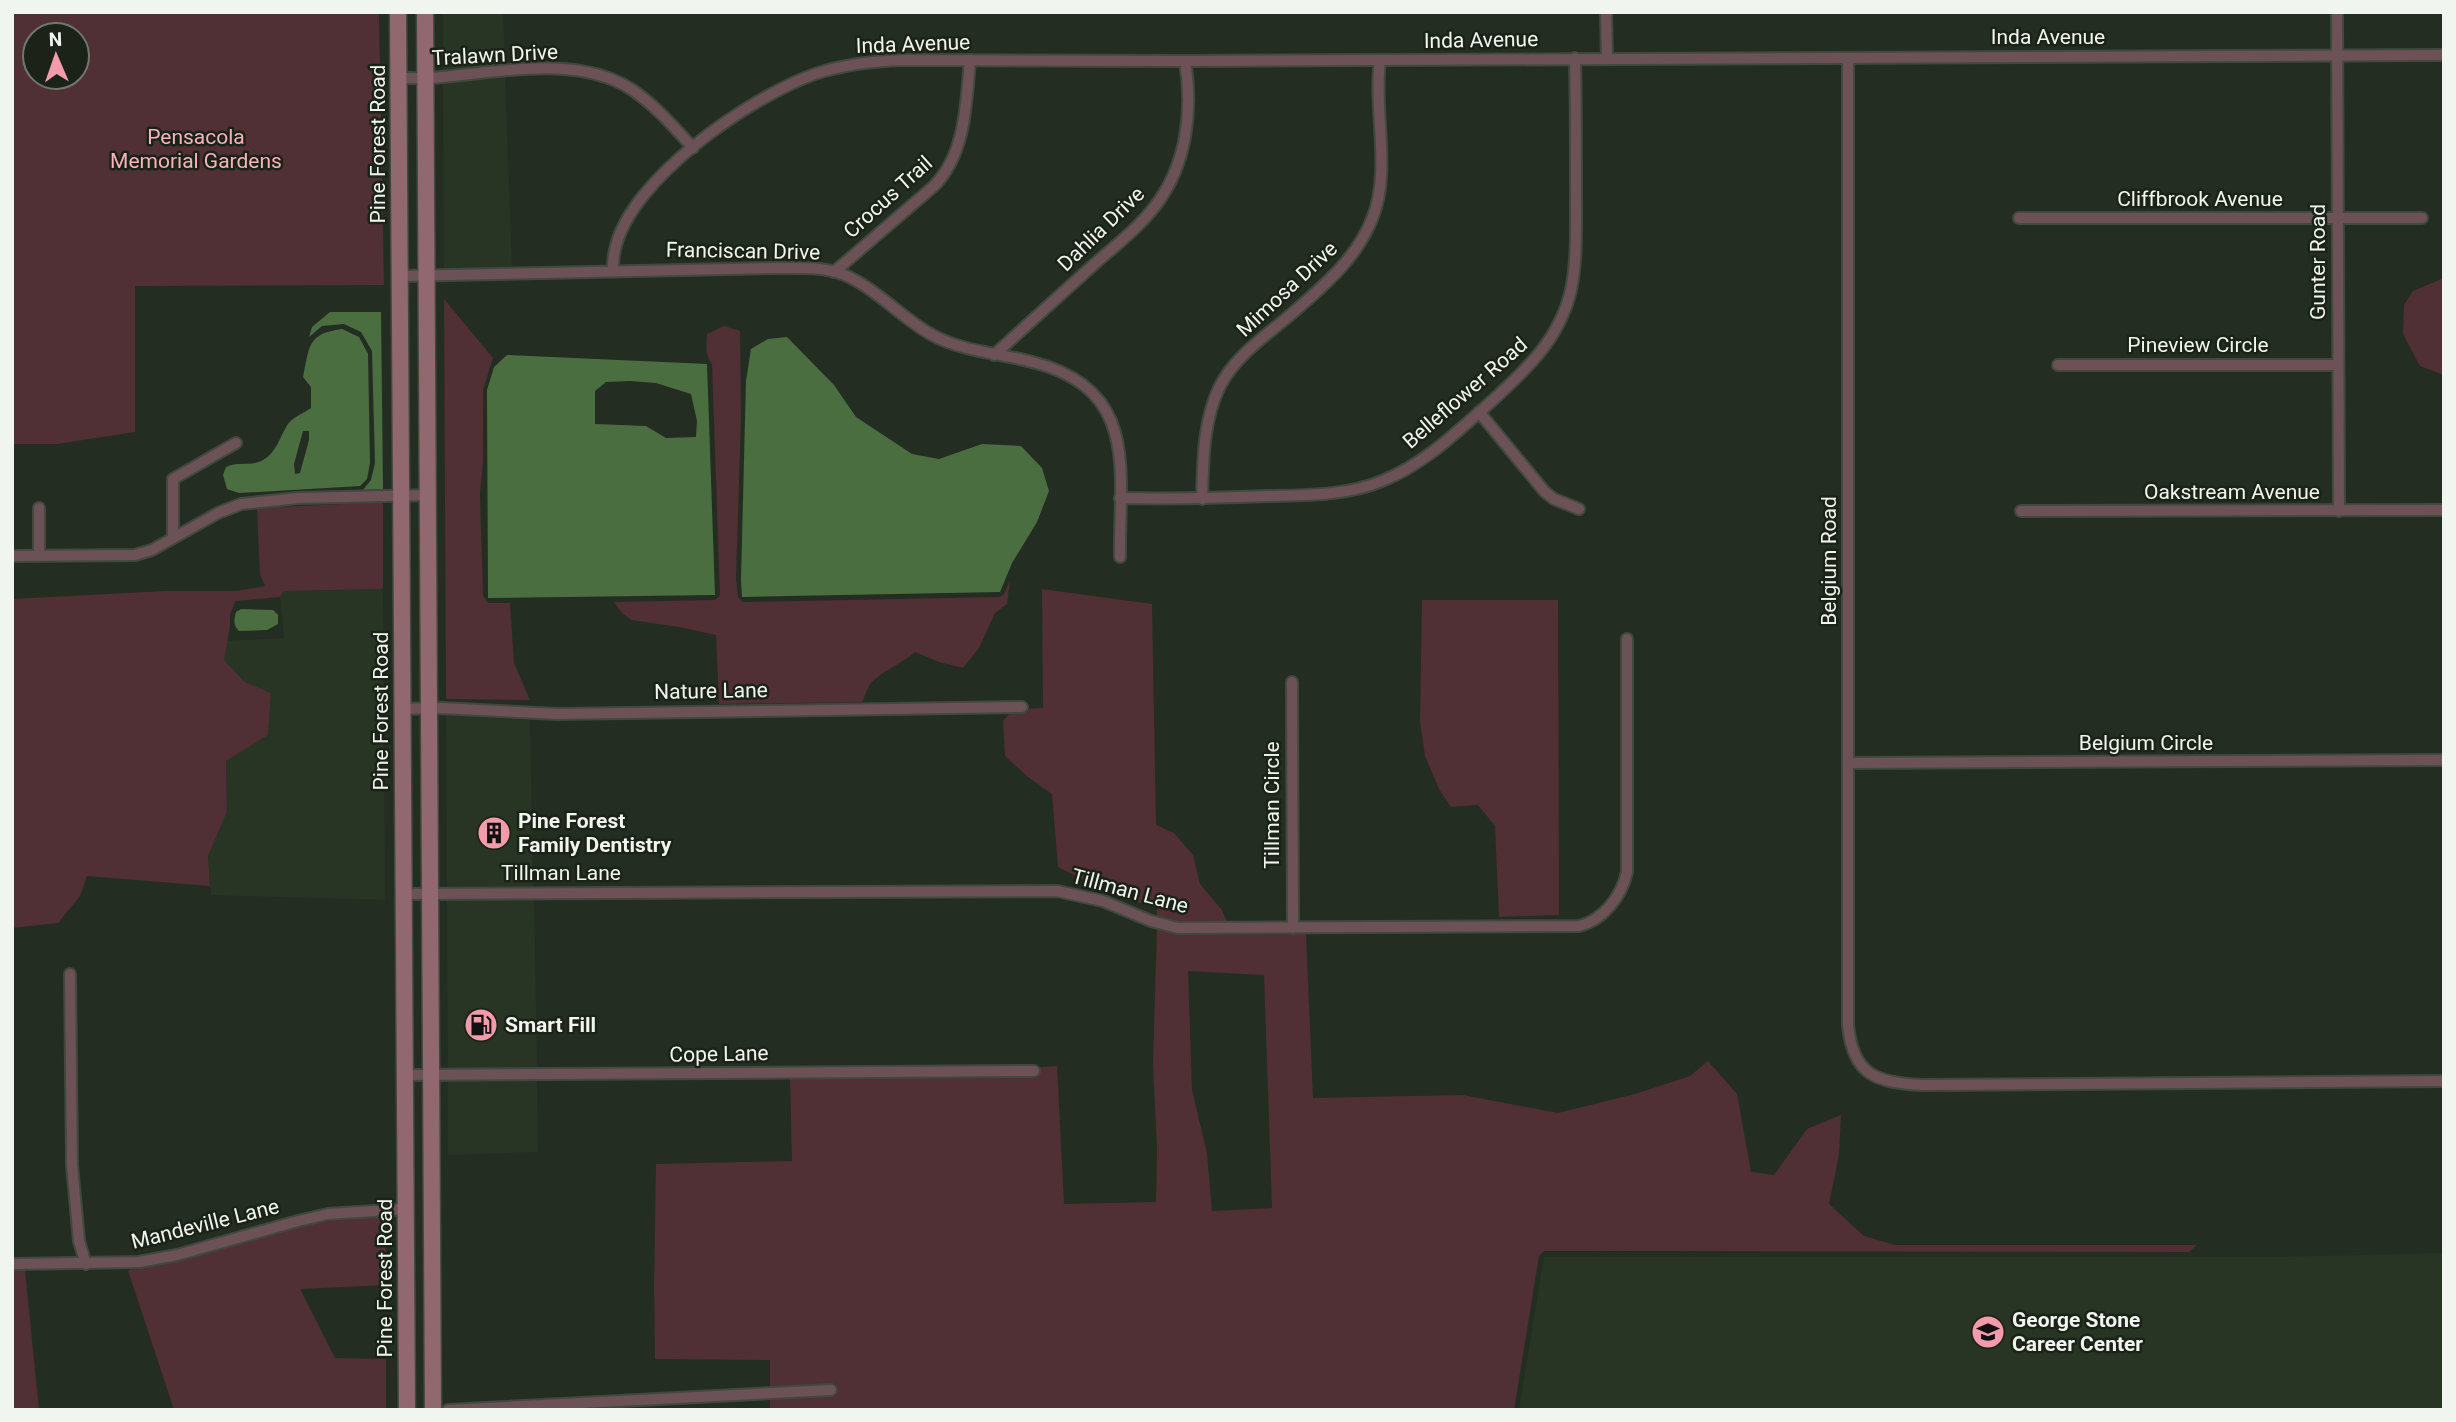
<svg xmlns="http://www.w3.org/2000/svg" width="2456" height="1422" font-family="Roboto,sans-serif">
  <style>
    .built { fill: #283524 }
    .green { fill: #502f35; fill-rule: evenodd }
    .water { fill: #4b6e41; fill-rule: evenodd }
    .lines { fill: none; stroke-linecap: round; stroke-linejoin: round }
    .minor-casing { stroke: #41493f; stroke-width: 14 }
    .secondary-casing { stroke: #41493f; stroke-width: 19 }
    .minor { stroke: #6c5257; stroke-width: 10 }
    .secondary { stroke: #91686f; stroke-width: 16 }
    .labels { text-anchor: middle; dominant-baseline: central; stroke-width: 5; stroke-linejoin: round; paint-order: stroke }
    .street-label { font-size: 21px; fill: #f0f6ef; stroke: #1b2318 }
    .park-label { font-size: 21px; fill: #fab0bd; stroke: #1b2318 }
    .poi-label { font-size: 21px; font-weight: bold; fill: #f0f6ef; stroke: #1b2318; text-anchor: start }
  </style>
  <rect width="100%" height="100%" fill="#242d22"/>
  <g class="built">
    <path d="M443,12H503L505,64L443,71Z"/>
    <path d="M505,77L512,268L444,269L443,83Z"/>
    <path d="M383,589L385,900L211,895L208,856L227,812L226,761L268,735L271,694L245,682L223,660L227,641L284,638L280,597L284,591Z"/>
    <path d="M446,715L530,720L533,887H447Z"/>
    <path d="M447,899H534L537,1069H448Z"/>
    <path d="M448,1081H537L538,1152L448,1155Z"/>
    <path d="M2444,1253V1410H1519L1544,1257H2272Z"/>
  </g>
  <g class="green">
    <path d="M12,12H379L384,285L135,286V432L57,444H12ZM35,35H77V77H35Z"/>
    <path d="M2444,278V375L2420,366L2403,334L2404,305L2413,291Z"/>
    <path d="M444,299L493,358L483,390V463L480,494L483,595L488,603H510L514,663L530,700L446,699Z"/>
    <path d="M724,326L740,331L741,416L736,579L738,597L743,602L1000,597L1004,594L1010,581L1007,604L995,613L979,648L963,668L939,662L915,652C903,663 876,674 869,686C866,691 865,697 862,702L719,704L716,635L679,627L631,620L622,613L614,602L715,600L720,595L712,364C705,354 706,347 707,334Z"/>
    <path d="M383,502V589L284,591L280,597L235,601L230,615V626L224,660L245,682L271,693L268,735L226,761L227,812L208,856L210,886L87,876L80,896L58,923L12,928V599L166,591H237L265,586L260,574L257,508Z"/>
    <path d="M1042,589L1152,604L1156,825L1174,833L1193,855L1200,884L1222,910L1227,922H1179L1157,917V908L1116,896L1058,867L1052,794L1028,777L1005,756L1003,721L1010,713H1026L1027,709L1043,708Z"/>
    <path d="M1422,600H1558L1559,915L1499,917L1495,826L1478,805L1451,807L1439,789L1425,756L1420,721Z"/>
    <path d="M1157,929L1188,935L1306,934L1313,1098L1463,1095L1558,1113L1635,1094L1690,1076L1708,1061L1737,1094L1751,1172L1774,1175L1807,1129L1841,1115L1839,1155L1829,1204L1864,1236L1895,1245H2197L2189,1252L1544,1251L1539,1256L1514,1410H770V1399L836,1396V1384L770,1387V1360L655,1359L654,1287L656,1164L792,1161L790,1079L1039,1077V1067L1057,1066L1064,1204L1156,1202L1157,1149L1153,1064ZM1188,971L1264,975L1272,1208L1212,1211L1207,1153L1192,1090Z"/>
    <path d="M386,1217V1285L300,1289L335,1358L386,1359V1410H174L128,1270C187,1264 243,1240 300,1226C329,1220 357,1218 386,1217Z"/>
    <path d="M12,1270H25L39,1410H12Z"/>
  </g>
  <g class="water">
    <path d="M330,312H381L383,489L363,490L371,480L375,463L372,351L361,332L344,324L322,326L309,337L312,327Z"/>
    <path d="M342,329L359,337L368,354L370,463L367,479L360,486L239,493L227,489L223,475L226,467C239,461 251,467 263,460C277,452 280,436 288,424C293,417 304,413 311,408V387L303,377C310,345 307,334 342,329ZM303,431H309V440L300,473L295,474L294,464Z"/>
    <path d="M787,337L834,385L856,417L912,454L939,459L982,444L1021,446L1042,468L1049,491L1037,522L1012,563L1000,592L742,597L741,580L746,381L751,349L768,339Z"/>
    <path d="M507,355L707,364L715,595L488,598L487,390L494,367ZM630,381L656,383L691,394L697,421L696,437L666,438L646,426L595,424V391L606,382Z"/>
    <path d="M241,609L273,610L278,615V624L267,630L239,631C233,626 234,619 236,612Z"/>
  </g>
  <g class="lines">
    <defs>
      <g id="minor">
        <path d="M1606,12L1607,58"/>
        <path d="M2337,12L2339,511"/>
        <path d="M1848,58V1025C1853,1076 1876,1082 1922,1085L2444,1081"/>
        <path d="M399,78C413,78 428,79 442,77C500,72 578,55 631,89C654,104 674,127 693,148"/>
        <path d="M2019,218H2422"/>
        <path d="M613,271C613,264 613,257 615,250C629,179 752,96 815,74C844,64 875,61 905,60L1185,61L2444,55"/>
        <path d="M834,272L934,186C966,153 966,104 970,60"/>
        <path d="M400,276L777,268C797,268 817,267 836,272C871,282 901,319 934,336C965,352 999,353 1032,362C1140,389 1119,470 1120,557"/>
        <path d="M994,355C1026,326 1058,297 1090,268C1112,248 1138,229 1156,205C1187,164 1193,110 1185,61"/>
        <path d="M2058,365H2338"/>
        <path d="M1479,412L1545,492L1554,499L1579,509"/>
        <path d="M1120,498C1169,499 1218,498 1268,496C1306,495 1346,496 1382,481C1425,464 1459,430 1493,400C1528,368 1560,338 1571,290C1577,261 1576,230 1576,201C1576,153 1576,105 1575,58"/>
        <path d="M1202,499C1203,462 1203,422 1219,388C1234,357 1263,338 1289,316C1321,288 1356,260 1372,219C1392,171 1373,111 1380,60"/>
        <path d="M2021,511L2444,510"/>
        <path d="M173,537V479L236,443"/>
        <path d="M39,555V508"/>
        <path d="M12,556L135,555L152,550L218,513L241,504L298,498L428,495"/>
        <path d="M1292,682L1293,928"/>
        <path d="M402,709L440,708L557,714L1022,707"/>
        <path d="M1848,763L2444,760"/>
        <path d="M404,894L1057,891L1103,901L1151,921L1178,928L1579,926C1604,920 1622,895 1627,872V639"/>
        <path d="M70,974L72,1165L79,1241L86,1264"/>
        <path d="M405,1075L1034,1071"/>
        <path d="M12,1264L139,1262L177,1255L298,1221L328,1214L406,1209"/>
        <path d="M448,1410L831,1390"/>
      </g>
      <g id="secondary">
        <path d="M398,12L407,1410"/>
        <path d="M425,12L433,1410"/>
      </g>
    </defs>
    <use href="#minor" class="minor-casing"/>
    <use href="#secondary" class="secondary-casing"/>
    <use href="#minor" class="minor"/>
    <use href="#secondary" class="secondary"/>
  </g>
  <defs>
    <symbol id="building-disc" viewBox="-11 -11 22 22"><circle r="9.5" fill="#f39aab" stroke="#1b2318"/><path d="M-4-6H4V6H1V3H-1V6H-4ZM-2.5-4.3h1.7v1.8h-1.7ZM.8-4.3h1.7v1.8H.8ZM-2.5-1h1.7V.8h-1.7ZM.8-1h1.7V.8H.8Z" fill="#111"/></symbol>
    <symbol id="fuel-disc" viewBox="-11 -11 22 22"><circle r="9.5" fill="#f39aab" stroke="#1b2318"/><path d="M-5.5-6h7V0h2V4h1.3V-2.5L3-4.5l.8-.8L6-3V5H2.5V1h-1V6h-7ZM-4.2-4.7v3.2H.2V-4.7Z" fill="#111"/></symbol>
    <symbol id="school-disc" viewBox="-11 -11 22 22"><circle r="9.5" fill="#f39aab" stroke="#1b2318"/><path d="M0-5L7-2L0 1L-7-2ZM-4 1L0 2.5L4 1V4Q0 6-4 4Z" fill="#111"/></symbol>
  </defs>
  <g fill-rule="evenodd">
    <use href="#building-disc" x="475" y="814" width="38" height="38"/>
    <use href="#fuel-disc" x="462" y="1006" width="38" height="38"/>
    <use href="#school-disc" x="1969" y="1313" width="38" height="38"/>
  </g>
  <g class="labels">
    <g class="street-label">
      <text x="2048" y="37">Inda Avenue</text>
      <text transform="translate(1481 40) rotate(-1)">Inda Avenue</text>
      <text transform="translate(913 44) rotate(-2)">Inda Avenue</text>
      <text transform="translate(495 55) rotate(-3)">Tralawn Drive</text>
      <text transform="translate(378 144) rotate(-90)">Pine Forest Road</text>
      <text transform="translate(888 197) rotate(-42)">Crocus Trail</text>
      <text x="2200" y="199">Cliffbrook Avenue</text>
      <text transform="translate(1101 229) rotate(-44)">Dahlia Drive</text>
      <text transform="translate(743 251) rotate(1)">Franciscan Drive</text>
      <text transform="translate(2318 262) rotate(-90)">Gunter Road</text>
      <text transform="translate(1287 289) rotate(-43)">Mimosa Drive</text>
      <text x="2198" y="345">Pineview Circle</text>
      <text transform="translate(1465 393) rotate(-41)">Belleflower Road</text>
      <text x="2232" y="492">Oakstream Avenue</text>
      <text transform="translate(1829 561) rotate(-90)">Belgium Road</text>
      <text transform="translate(711 691) rotate(-1)">Nature Lane</text>
      <text transform="translate(381 711) rotate(-90)">Pine Forest Road</text>
      <text x="2146" y="743">Belgium Circle</text>
      <text transform="translate(1272 805) rotate(-90)">Tillman Circle</text>
      <text x="561" y="873">Tillman Lane</text>
      <text transform="translate(1130 891) rotate(15)">Tillman Lane</text>
      <text transform="translate(719 1054) rotate(-1)">Cope Lane</text>
      <text transform="translate(205 1224) rotate(-14)">Mandeville Lane</text>
      <text transform="translate(385 1278) rotate(-90)">Pine Forest Road</text>
    </g>
    <g class="park-label">
      <text x="196" y="137">Pensacola<tspan x="196" dy="24">Memorial Gardens</tspan></text>
    </g>
    <g class="poi-label">
      <text x="518" y="821">Pine Forest<tspan x="518" dy="24">Family Dentistry</tspan></text>
      <text x="505" y="1025">Smart Fill</text>
      <text x="2012" y="1320">George Stone<tspan x="2012" dy="24">Career Center</tspan></text>
    </g>
  </g>
  <rect width="2456" height="1422" fill="none" stroke="#f0f6ef" stroke-width="28"/>
  <g transform="translate(56 56) rotate(358)"><circle r="33" fill="#1b2318" stroke="#70776e" stroke-width="2"/>
  <path d="M0-5L12 26L0 18L-12 26Z" fill="#f39aab"/>
  <text y="-10" font-size="19" font-weight="bold" text-anchor="middle" fill="#f0f6ef">N</text>
  </g>
</svg>
